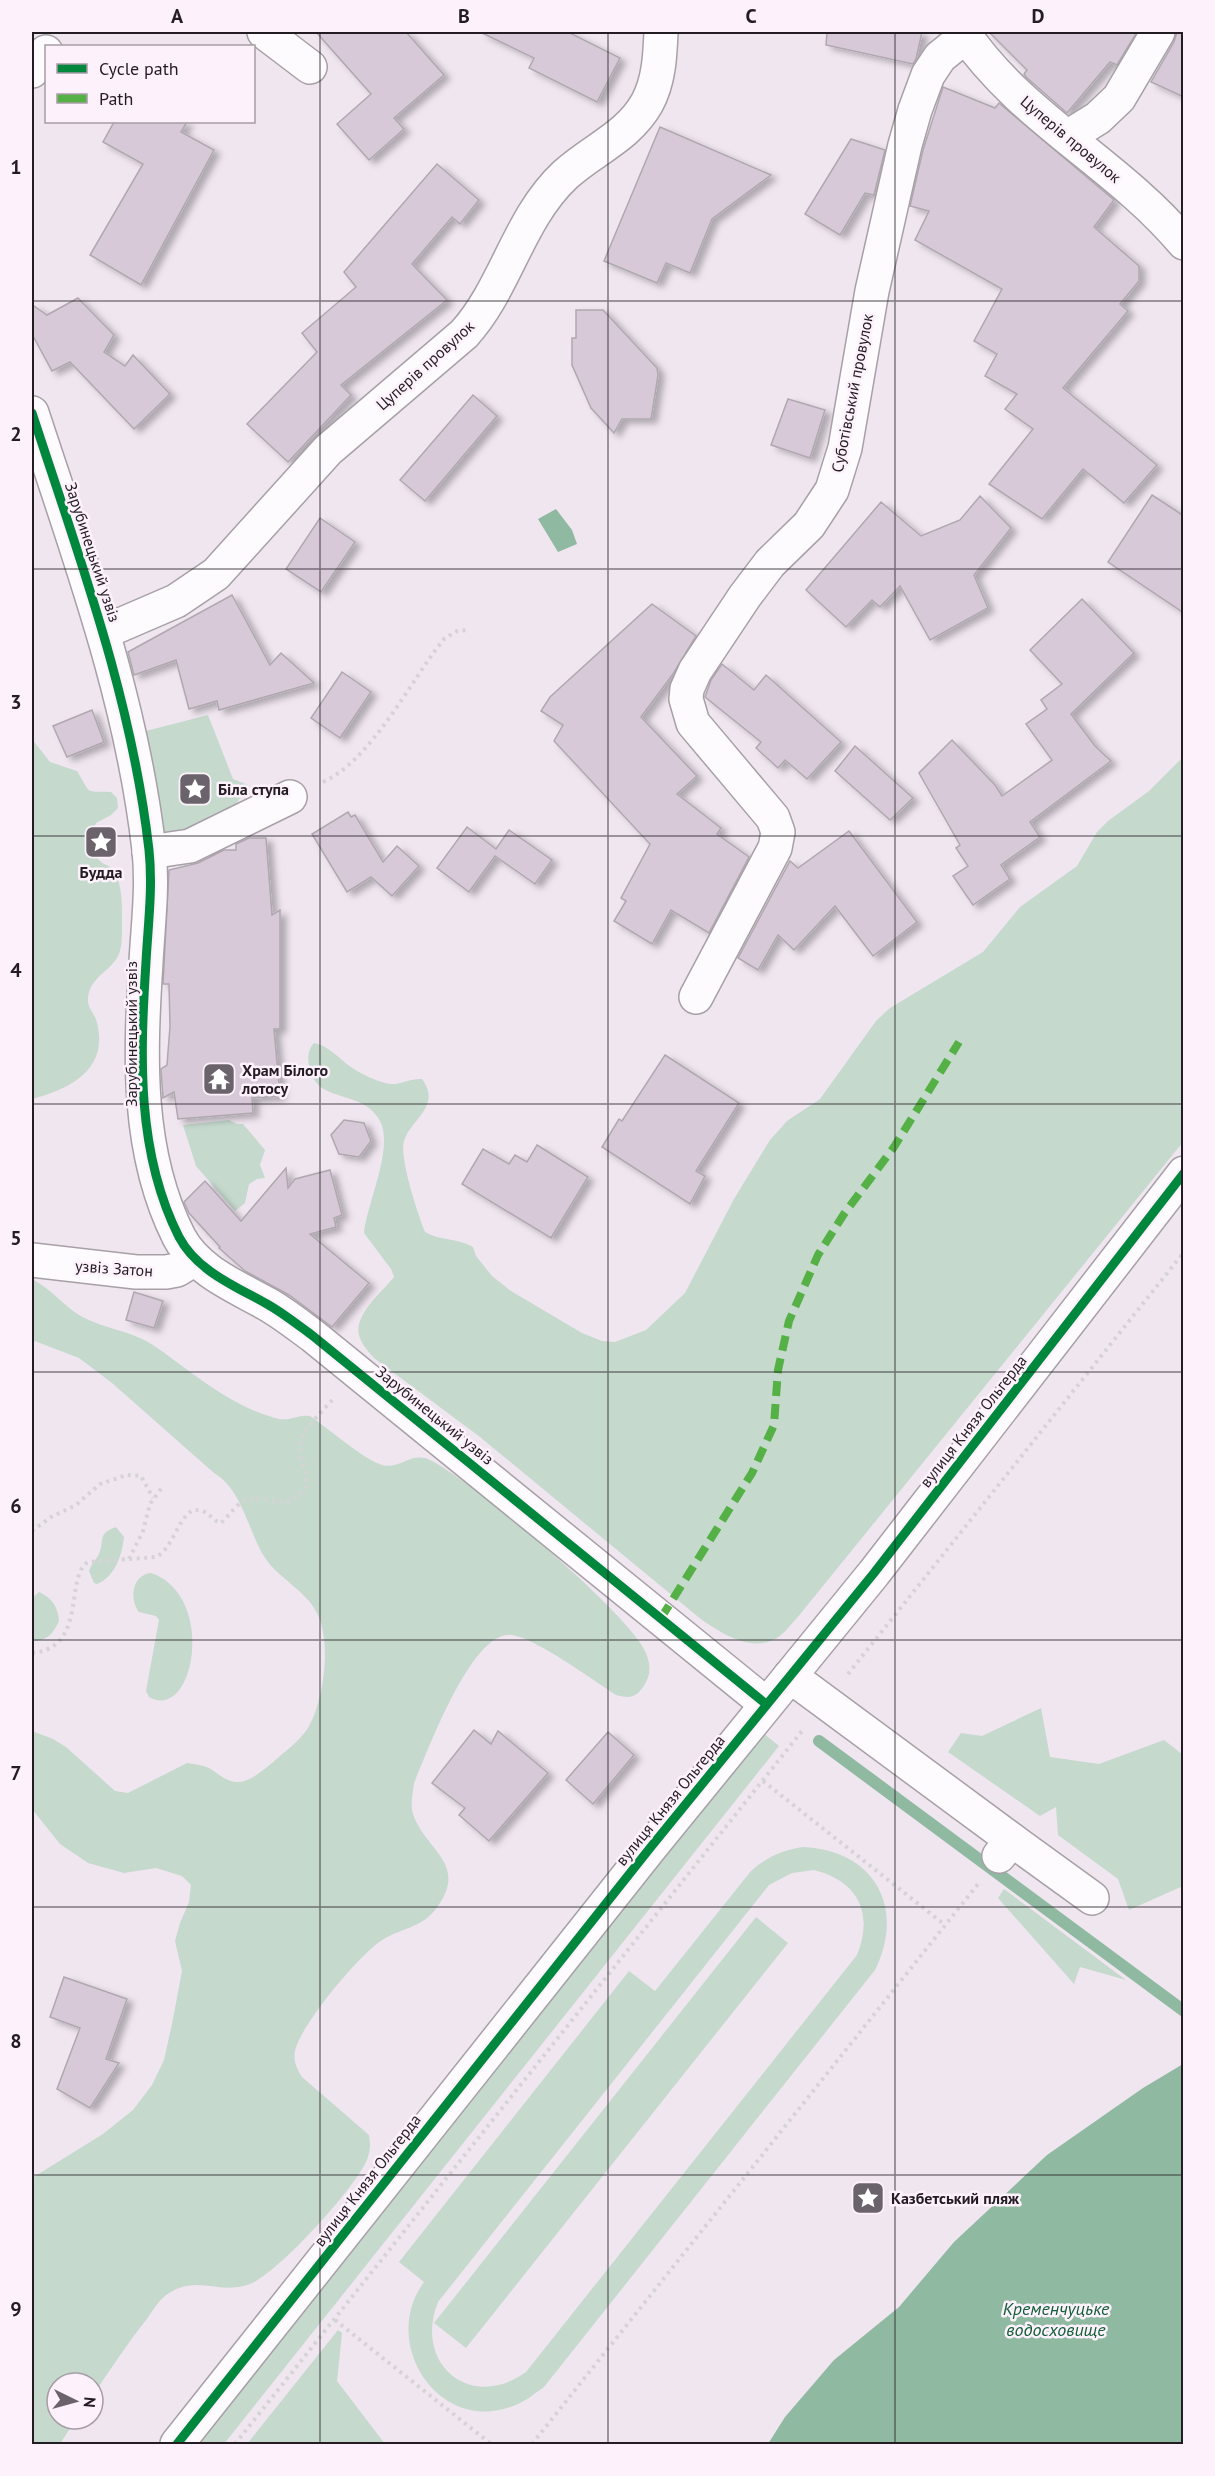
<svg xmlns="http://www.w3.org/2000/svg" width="1215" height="2476" font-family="'PT Sans',sans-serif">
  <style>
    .green { fill: #c5d9cd; fill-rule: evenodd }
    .water { fill: #8fb9a0 }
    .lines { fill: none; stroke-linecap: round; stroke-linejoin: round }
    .stream { stroke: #8fb9a0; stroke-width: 12 }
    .building { fill: #d8c9d8; stroke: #afa8af; stroke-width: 1.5; filter: url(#shadow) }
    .minor-casing { stroke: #a7a0a7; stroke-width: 36 }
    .path { stroke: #d6d3d6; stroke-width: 4; stroke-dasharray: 3 4.5; stroke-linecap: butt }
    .minor { stroke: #fdfbfd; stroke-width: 33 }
    .quiet { stroke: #55b145; stroke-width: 8; stroke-dasharray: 15 8; stroke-linecap: butt }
    .cycleway-casing { stroke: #fdf2fc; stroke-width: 13 }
    .cycleway { stroke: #00873e; stroke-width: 9 }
    .grid { fill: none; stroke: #231d23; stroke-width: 1.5; stroke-opacity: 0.55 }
    .labels { text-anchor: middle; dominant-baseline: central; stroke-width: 5; stroke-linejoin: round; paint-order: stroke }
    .street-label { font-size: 16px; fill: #231d23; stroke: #fdf2fc }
    .poi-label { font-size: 16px; font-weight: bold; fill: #231d23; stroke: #fdf2fc; text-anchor: start }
    .water-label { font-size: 18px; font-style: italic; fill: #115e37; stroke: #fdf2fc }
    .neatline { fill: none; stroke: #231d23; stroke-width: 2 }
    .grid-label { font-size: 20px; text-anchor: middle; font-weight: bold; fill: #231d23 }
  </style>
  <defs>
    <filter id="shadow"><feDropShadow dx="6" dy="4" stdDeviation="3" flood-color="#0004"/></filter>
  </defs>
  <rect width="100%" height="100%" fill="#f0e6f0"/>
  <g class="green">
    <path d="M208,715L233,779L248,785L230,814L188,837L166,835L160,830L142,732Z"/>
    <path d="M32,739L50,762L77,771C92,795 83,791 111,792L117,798L118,808L111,815L96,823C91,834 91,853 101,862C106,866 112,866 115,872C123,888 122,910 122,927C122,935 122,946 119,954C111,972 90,976 88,998C87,1009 95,1013 97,1023C109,1070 69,1089 32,1099Z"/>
    <path d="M1183,757V1142L797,1618C792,1623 787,1630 781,1635C756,1655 724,1635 702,1620L480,1437L374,1358C369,1352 363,1346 360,1338C351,1317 382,1292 394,1277L391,1269L364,1233C367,1203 394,1148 380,1121C367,1097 342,1100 322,1088C309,1079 303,1054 314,1043C330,1046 341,1061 354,1069C363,1075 375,1080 385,1083C398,1087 409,1078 422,1079C442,1106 411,1119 404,1141C399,1157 418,1215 425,1232C440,1241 459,1238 473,1247L476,1256L492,1276L511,1291L582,1333L602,1341L615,1342L646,1330L685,1293L734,1199L770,1140L787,1121L820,1099L876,1021L890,1008L983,952L1020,907L1077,866L1097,832L1108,821L1149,791Z"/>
    <path d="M229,1120L237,1124H243L265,1150L260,1165L265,1178L257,1179L249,1184L245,1203L235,1211L196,1166L183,1125Z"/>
    <path d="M32,1279C50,1288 62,1304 79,1315C103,1329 134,1331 156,1347C193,1373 233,1408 279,1419C290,1421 299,1414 310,1416C328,1428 363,1459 382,1465C400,1470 411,1451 430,1460C469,1478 632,1616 646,1653C651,1666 651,1676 643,1687C635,1699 628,1698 616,1695C593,1680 535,1638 512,1635C472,1629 428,1751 414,1783C413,1793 410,1804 413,1814C425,1850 468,1863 438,1906C422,1930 399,1927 378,1943C356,1959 300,2026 295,2051C293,2061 297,2069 302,2077L369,2135C371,2145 370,2153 366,2162C353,2190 278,2273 250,2284C217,2296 198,2273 166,2295C158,2301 152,2312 146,2320C127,2344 110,2370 93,2395V2383H57V2419H76L60,2444H32V2178L103,2134L133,2110L152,2085L164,2060L172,2024L182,1971L175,1941L180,1923L189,1902L191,1885L182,1876L156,1868L124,1873L88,1863L60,1844L32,1809V1731L53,1739L66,1747L115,1791L128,1793L187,1763C194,1764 202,1765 209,1768C218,1773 226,1782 237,1782C250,1782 262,1771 272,1763C284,1752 299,1742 308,1728C324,1701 332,1642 317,1613C305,1589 275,1577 262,1553C247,1526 241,1489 214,1473L112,1383L79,1358L32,1340Z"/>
    <path d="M116,1527L124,1537C122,1555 115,1577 97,1584L94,1583L89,1571C91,1564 96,1560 99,1554C105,1539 97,1534 116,1527Z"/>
    <path d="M151,1573C217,1595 195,1723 149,1697L146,1691L159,1620L156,1616L139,1612C129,1599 132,1575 151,1573Z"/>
    <path d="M39,1592C52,1598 58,1607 59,1621C53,1634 47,1641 32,1641V1598Z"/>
    <path d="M1041,1708L1050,1757L1099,1764L1164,1740L1183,1755V1886L1129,1910L1118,1879L1058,1835L1056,1807L1040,1816L948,1752L961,1733L982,1736Z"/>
    <path d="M763,1733L779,1746L224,2444H198Z"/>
    <path d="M803,1847C874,1850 906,1907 875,1970L544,2387C534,2394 525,2402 513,2406C439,2435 379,2343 424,2282L399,2262L629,1971L655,1991L751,1871C767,1857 782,1850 803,1847ZM814,1870C858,1881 874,1913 857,1955L526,2372C471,2412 413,2364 438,2302L769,1885L792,1873Z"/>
    <path d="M1004,1889L1126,1980L1080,1967L1074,1984L998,1898Z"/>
    <path d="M756,1917L788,1943L466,2348L434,2323Z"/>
    <path d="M338,2330L342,2333L337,2381L385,2444H247Z"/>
  </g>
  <g class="water">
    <path d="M556,509L572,530L577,544L558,552L538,519Z"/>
    <path d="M1183,2064V2444H768L785,2417L834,2360L899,2307L954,2242L1047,2155L1143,2088Z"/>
  </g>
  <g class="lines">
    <path class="stream" d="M819,1741L1184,2011"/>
  </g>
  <g class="building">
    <path d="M316,32H406L444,75L394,118L404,129L369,160L337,124L371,94Z"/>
    <path d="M480,32H568L620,58L597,102L529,68L534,58Z"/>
    <path d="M827,32H922L916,59L913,64L826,45Z"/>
    <path d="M989,32H1137L1117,65L1110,62L1067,113L1026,77L1024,74L1027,70Z"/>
    <path d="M1177,32H1184V97L1151,82L1174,42Z"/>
    <path d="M943,87L995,108L999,103L1114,200L1094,227L1139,266V281L1120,304L1128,311L1063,388L1157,465L1124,503L1083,469L1042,519L989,484L1033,429L1005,409L1017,394L985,376L997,354L974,341L1002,289L915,240L929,211L910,206L923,150Z"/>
    <path d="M114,122H187L181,132L214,150L141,285L90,255L143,164L103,142Z"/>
    <path d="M660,127L771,175L712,219L690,273L666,263L657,283L604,261Z"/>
    <path d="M851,139L885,150L874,195L865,193L840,235L805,214Z"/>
    <path d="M437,164L479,200L460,224L452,217L412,264L447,300L341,385L351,395L288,462L247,424L317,352L302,333L356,287L344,272Z"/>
    <path d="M78,298L114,335L104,352L125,366L133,355L170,394L134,429L70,362L52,371L32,334V309L34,306L47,315Z"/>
    <path d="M576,310H603L657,368L658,375L651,419H622L614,433L591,408L572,365V338H576Z"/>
    <path d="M473,395L497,416L425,501L400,480Z"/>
    <path d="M788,399L825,410L810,458L771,445Z"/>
    <path d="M1152,495L1184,516V613L1108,562Z"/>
    <path d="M980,496L1011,528L974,575L988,608L930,640L900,586L880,607L872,600L846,627L806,590L881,502L921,536L960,520Z"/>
    <path d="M320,518L355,542L321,592L286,569Z"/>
    <path d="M232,595L270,665L281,653L314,683L219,710L217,701L189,709L176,660L134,675L128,652Z"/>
    <path d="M1082,599L1134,653L1071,714L1095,746L1111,761L1030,822L1040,837L1001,865L1010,879L973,905L953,876L968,866L956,848L960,845L919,773L952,740L995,785L1002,796L1052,760L1026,724L1047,709L1041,700L1062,684L1030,650Z"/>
    <path d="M652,604L696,636L673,674L641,717L697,776L677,794L721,828L717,834L749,857L709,933L671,910L652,944L614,921L626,901L621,898L650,844L554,741L563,725L541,711L550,697Z"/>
    <path d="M722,664L754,690L766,675L841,742L807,779L785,760L778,768L756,748L761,742L705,697L711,680Z"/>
    <path d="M342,672L371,692L340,738L311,718Z"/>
    <path d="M92,710L104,742L67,757L53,726Z"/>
    <path d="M855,746L913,798L890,820L835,771Z"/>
    <path d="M348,812L351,817L355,815L383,862L397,846L419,866L392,896L371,877L347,892L312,834Z"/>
    <path d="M467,827L496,849L509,830L552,860L535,884L495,856L469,892L437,868Z"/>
    <path d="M849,831L917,922L873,956L835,906L794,950L778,935L758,970L738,958L790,861L798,868Z"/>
    <path d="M249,838H266L272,915L280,910V1029H274L280,1096L252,1098L253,1113L178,1119L174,1092L163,1098L161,1069L167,1065L170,1026L169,984H163L169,870L198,863L224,850H236V844Z"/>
    <path d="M665,1055L739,1103L696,1171L705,1176L690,1204L602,1147L619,1119L622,1121Z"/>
    <path d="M344,1120L364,1123L371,1141L359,1157L339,1154L331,1135Z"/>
    <path d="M537,1145L588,1177L551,1238L462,1184L483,1149L509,1164L515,1155L527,1162Z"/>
    <path d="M286,1168L288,1188L295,1179L330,1170L342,1215L334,1218L336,1227L310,1234L369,1283L332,1327L289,1295L245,1271L219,1248L220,1247L189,1213L184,1202L205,1181L241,1221Z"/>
    <path d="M134,1292L163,1301L154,1328L126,1320Z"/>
    <path d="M474,1730L491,1744L498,1731L548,1773L489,1841L459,1815L465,1808L432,1783Z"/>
    <path d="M608,1732L634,1755L593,1804L566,1780Z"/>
    <path d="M64,1977L127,1999L106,2059L119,2063L90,2108L57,2089L80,2028L50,2017Z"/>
  </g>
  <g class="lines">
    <defs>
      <g id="minor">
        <path d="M264,32L310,67"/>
        <path d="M963,32C1021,118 1118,164 1184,243"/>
        <path d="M32,71L46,52"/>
        <path d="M1069,136L1098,118L1119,98L1158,32"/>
        <path d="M32,413C79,557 132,699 149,850C153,887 148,925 146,962C140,1055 136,1152 179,1237C197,1271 235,1286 267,1304C283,1313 298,1325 313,1336L766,1704"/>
        <path d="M104,632L176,601L216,574L328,450L464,334C506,288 518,219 565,175C592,150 628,137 647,103C659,81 660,56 661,32"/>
        <path d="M149,852L190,846L290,797"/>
        <path d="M696,997L775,848L778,832L773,818L693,723L686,699L687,689L695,671L745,596L770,563L809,525L832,490L845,448L872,291L905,145L915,110L928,75L940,57L966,36"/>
        <path d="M32,1260L136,1272H166L177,1270L195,1259"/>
        <path d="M790,1676L1012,1840L999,1856"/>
        <path d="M1012,1840L1092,1898"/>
        <path d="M177,2444L650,1848L874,1573L1184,1173"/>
      </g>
    </defs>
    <use href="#minor" class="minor-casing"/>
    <g class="path">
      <path d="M323,782C372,760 410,681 444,639L457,631L468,630"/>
      <path d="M110,829L105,833V845L112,852"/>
      <path d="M32,1531L51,1517L76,1505L100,1484L127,1475L141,1476L153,1498"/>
      <path d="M129,1559L143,1531L150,1504L163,1486"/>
      <path d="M32,1653C88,1648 64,1577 88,1562L156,1557C174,1547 177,1519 193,1510C210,1509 210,1520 221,1523C229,1516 238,1501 249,1499C267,1495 279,1510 298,1496C318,1480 296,1462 300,1444C303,1428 323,1411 333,1399"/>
      <path d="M848,1674L1184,1252"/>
      <path d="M32,1700H34"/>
      <path d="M763,1781L945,1925"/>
      <path d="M335,2320L491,2444"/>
      <path d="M235,2444L802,1731"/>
      <path d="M532,2444L978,1884"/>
    </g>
    <use href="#minor" class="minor"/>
    <path class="quiet" d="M661,1618L752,1473L774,1425L778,1370L789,1321L818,1255L844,1214L894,1147L959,1042"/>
    <defs>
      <g id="cycleway">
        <path d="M32,413C79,557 132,699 149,850C153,887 148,925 146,962C140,1055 136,1152 179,1237C197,1271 235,1286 267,1304C283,1313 298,1325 313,1336L766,1704"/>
        <path d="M177,2444L650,1848L874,1573L1184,1173"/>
      </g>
    </defs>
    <use href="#cycleway" class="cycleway-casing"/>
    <use href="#cycleway" class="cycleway"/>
  </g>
  <path class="grid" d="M320,32V2444M608,32V2444M895,32V2444M32,301H1184M32,569H1184M32,836H1184M32,1104H1184M32,1372H1184M32,1640H1184M32,1907H1184M32,2175H1184"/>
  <defs>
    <symbol id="sight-square" viewBox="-11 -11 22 22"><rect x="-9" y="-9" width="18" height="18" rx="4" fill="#6b636b" stroke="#fdf2fc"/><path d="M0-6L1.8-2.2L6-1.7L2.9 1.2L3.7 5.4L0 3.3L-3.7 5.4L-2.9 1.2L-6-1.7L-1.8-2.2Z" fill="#fff"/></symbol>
    <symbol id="temple-square" viewBox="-11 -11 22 22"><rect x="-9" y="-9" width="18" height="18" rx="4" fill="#6b636b" stroke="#fdf2fc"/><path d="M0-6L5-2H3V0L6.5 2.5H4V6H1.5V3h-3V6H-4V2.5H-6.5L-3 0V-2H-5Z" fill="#fff"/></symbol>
  </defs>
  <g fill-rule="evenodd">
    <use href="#sight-square" x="176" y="770" width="38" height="38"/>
    <use href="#sight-square" x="82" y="823" width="38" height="38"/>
    <use href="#temple-square" x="200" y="1060" width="38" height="38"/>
    <use href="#sight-square" x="849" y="2179" width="38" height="38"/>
  </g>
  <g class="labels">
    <g class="street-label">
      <text transform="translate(1071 139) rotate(40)">Цуперів провулок</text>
      <text transform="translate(425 365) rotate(-42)">Цуперів провулок</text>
      <text transform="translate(852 393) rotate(-79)">Суботівський провулок</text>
      <text transform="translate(93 552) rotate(72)">Зарубинецький узвіз</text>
      <text transform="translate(131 1034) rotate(-90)">Зарубинецький узвіз</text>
      <text transform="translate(114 1268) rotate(4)">узвіз Затон</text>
      <text transform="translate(435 1415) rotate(39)">Зарубинецький узвіз</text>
      <text transform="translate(973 1421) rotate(-52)">вулиця Князя Ольгерда</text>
      <text transform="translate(670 1800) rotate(-51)">вулиця Князя Ольгерда</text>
      <text transform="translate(367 2180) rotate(-52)">вулиця Князя Ольгерда</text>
    </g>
    <g class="poi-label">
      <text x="218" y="789">Біла ступа</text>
      <text x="101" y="872" text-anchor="middle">Будда</text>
      <text x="242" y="1070">Храм Білого<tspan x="242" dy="18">лотосу</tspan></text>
      <text x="891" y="2198">Казбетський пляж</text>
    </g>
    <g class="water-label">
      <text x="1056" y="2308">Кременчуцьке<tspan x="1056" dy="21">водосховище</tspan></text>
    </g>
  </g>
  <rect width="1215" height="2476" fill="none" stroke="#fdf2fc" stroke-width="66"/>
  <rect x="45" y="45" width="210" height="78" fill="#fdf2fc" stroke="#a69da5" stroke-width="1.5"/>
  <rect x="57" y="64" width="30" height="9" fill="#00873e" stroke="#a69da5" stroke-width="1.5"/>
  <text x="99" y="75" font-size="18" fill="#231d23">Cycle path</text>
  <rect x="57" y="94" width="30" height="9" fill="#55b145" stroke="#a69da5" stroke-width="1.5"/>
  <text x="99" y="105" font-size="18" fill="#231d23">Path</text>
  <g transform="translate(75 2401) rotate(95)"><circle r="28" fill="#fdf2fc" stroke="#a69da5" stroke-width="1.5"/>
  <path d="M0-4.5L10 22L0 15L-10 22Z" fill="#6b636b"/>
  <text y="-9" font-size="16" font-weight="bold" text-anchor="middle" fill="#231d23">N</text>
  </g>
  <rect x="33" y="33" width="1149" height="2410" class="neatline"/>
  <g class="grid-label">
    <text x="177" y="23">A</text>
    <text x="464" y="23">B</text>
    <text x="751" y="23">C</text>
    <text x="1038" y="23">D</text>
    <text x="16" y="174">1</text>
    <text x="16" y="441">2</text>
    <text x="16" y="709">3</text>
    <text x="16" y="977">4</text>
    <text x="16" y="1245">5</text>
    <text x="16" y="1513">6</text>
    <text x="16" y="1780">7</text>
    <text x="16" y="2048">8</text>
    <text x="16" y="2316">9</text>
  </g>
</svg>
